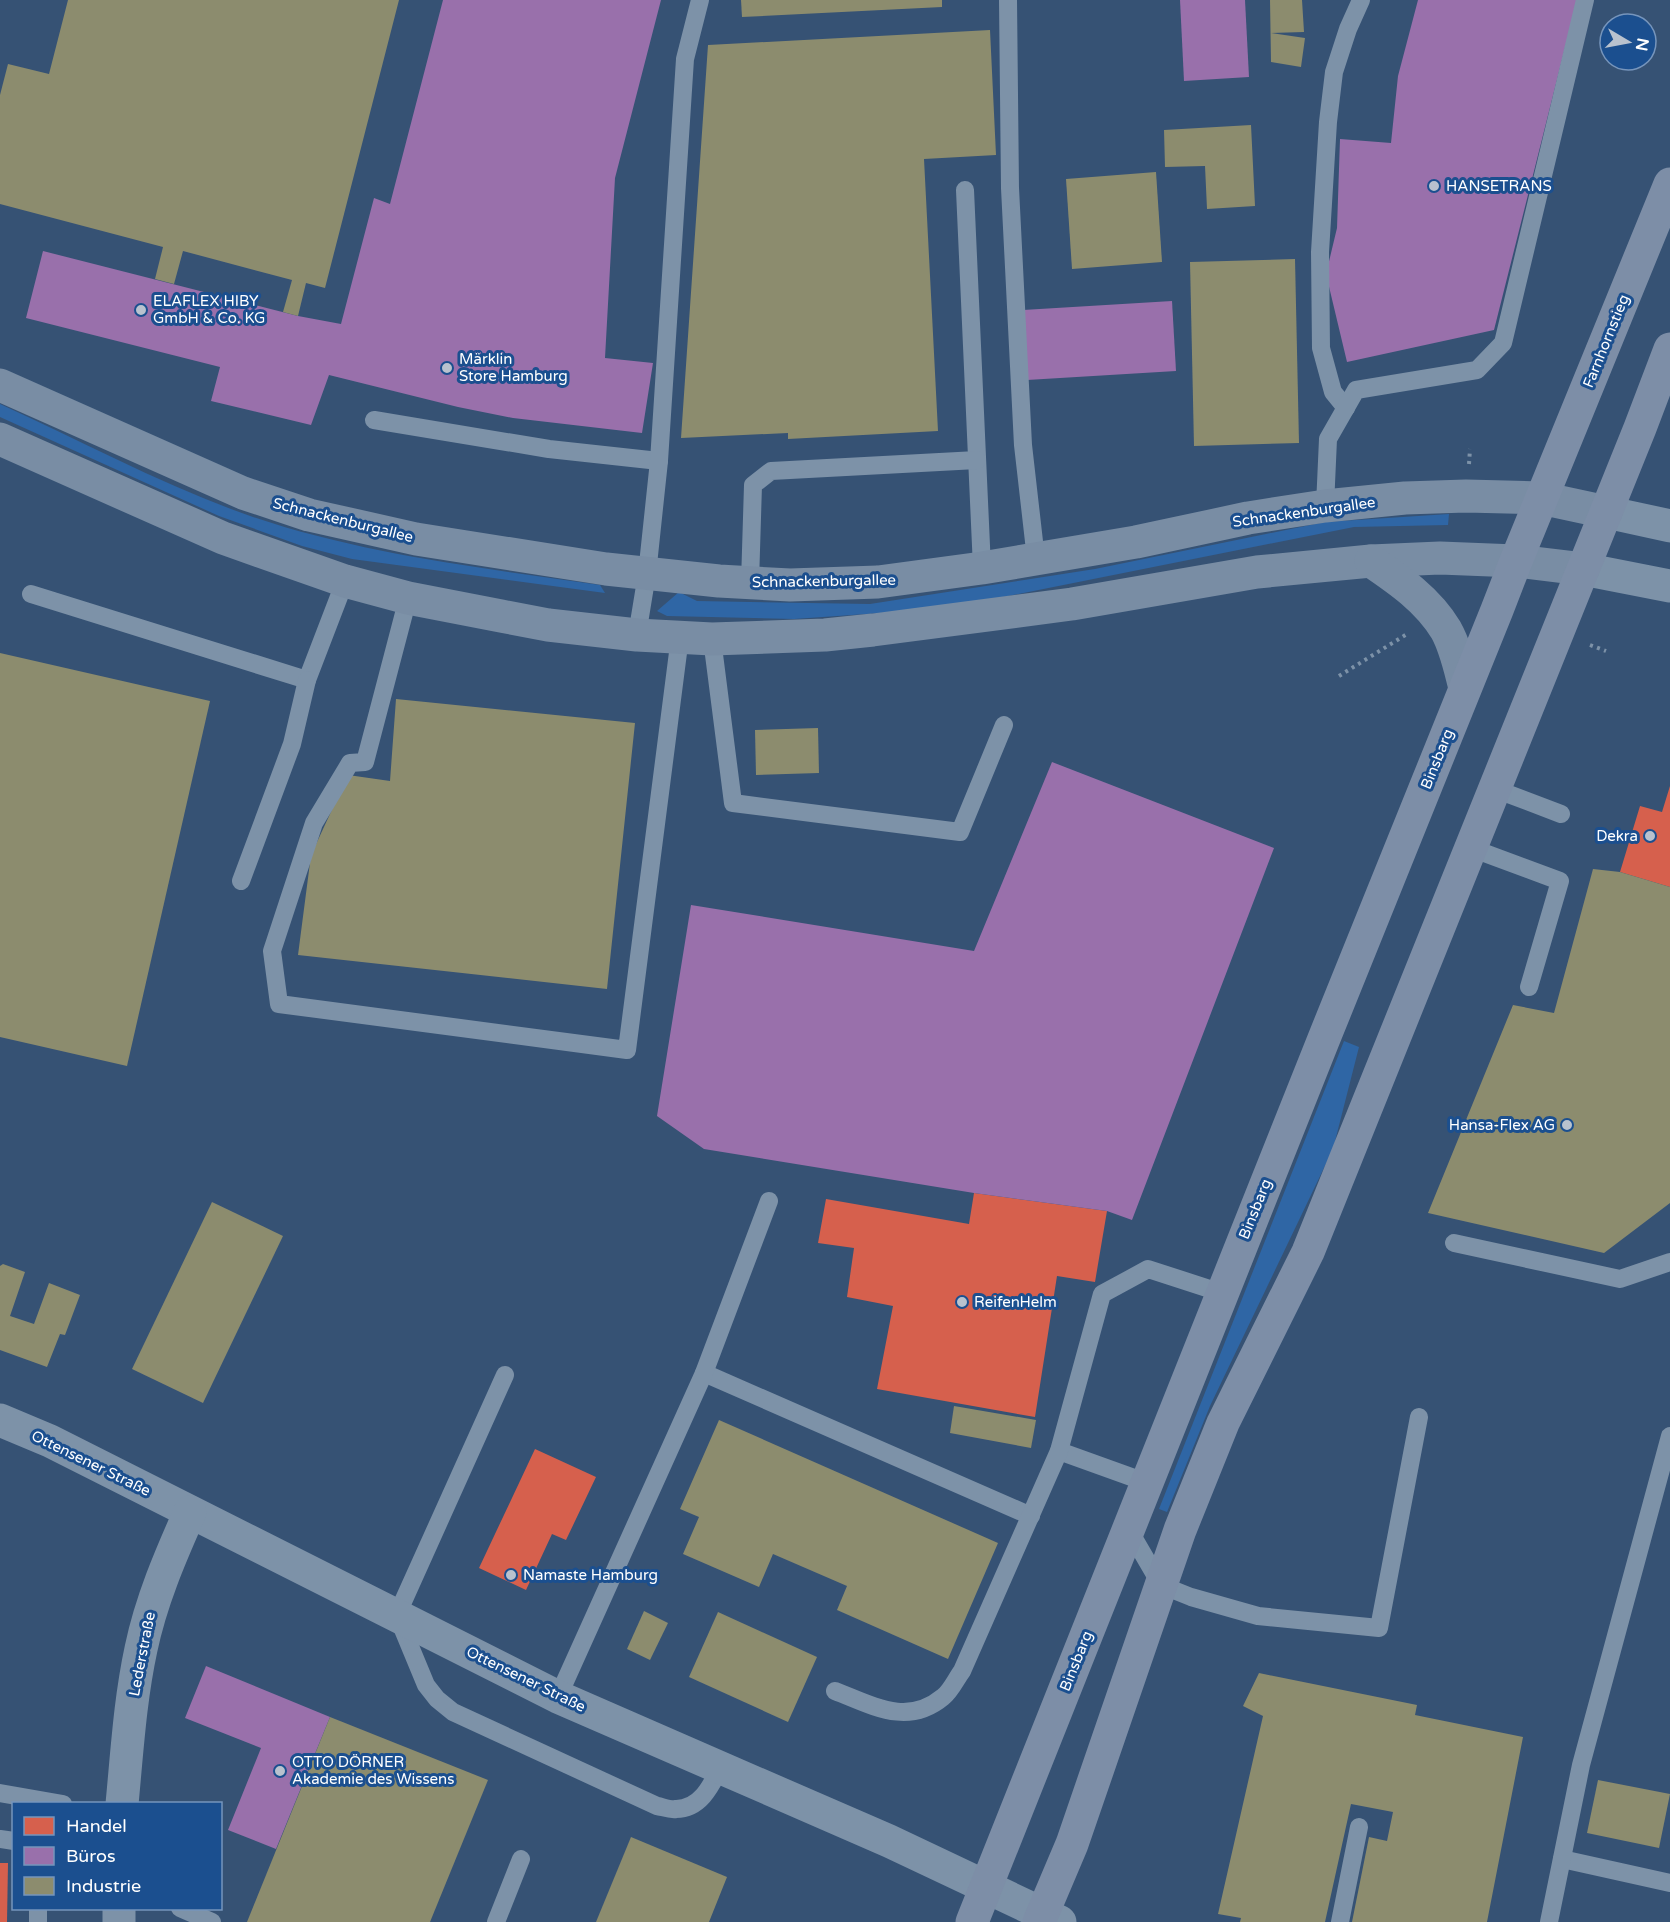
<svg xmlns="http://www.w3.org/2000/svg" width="1670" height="1922" font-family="'Varela Round',sans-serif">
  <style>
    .green { fill: #2f66a5 }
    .shops { fill: #d6604d }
    .offices { fill: #9970ab }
    .industry { fill: #8c8c6e }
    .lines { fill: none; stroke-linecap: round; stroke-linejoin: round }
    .path { stroke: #7d92a8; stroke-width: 4; stroke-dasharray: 3 4.5; stroke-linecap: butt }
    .service { stroke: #7d92a8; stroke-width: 18 }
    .minor { stroke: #7d92a8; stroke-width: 33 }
    .tertiary { stroke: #7d92a8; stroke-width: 33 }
    .secondary { stroke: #798da4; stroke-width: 33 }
    .primary { stroke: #7d8ea7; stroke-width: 33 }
    .poi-dot { fill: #b9c2ce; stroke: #1b4f8f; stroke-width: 2 }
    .labels { text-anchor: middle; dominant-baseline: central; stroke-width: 6; stroke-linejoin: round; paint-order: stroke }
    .poi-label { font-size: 15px; fill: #fff; stroke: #1b4f8f; text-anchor: start }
    .street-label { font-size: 15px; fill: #fff; stroke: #1b4f8f }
  </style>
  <rect width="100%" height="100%" fill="#365274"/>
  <g class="green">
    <path d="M0,404C84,442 166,487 253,517C365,555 484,568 600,585L605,593L352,559L302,546L219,516L0,417Z"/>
    <path d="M1449,514L1448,525L1354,527L988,600L910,611L794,619L667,616L657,611L679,592L697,601L870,604L1095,569L1325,522Z"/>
    <path d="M1344,1041L1359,1047L1333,1149L1210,1406L1167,1512L1159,1509Z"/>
  </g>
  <g class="shops">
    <path d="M1670,786V887L1620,872L1640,806L1662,812Z"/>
    <path d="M974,1193L1107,1211L1095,1282L1057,1276L1035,1417L877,1389L893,1306L847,1297L854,1248L818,1243L826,1199L969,1224Z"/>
    <path d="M535,1449L596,1477L566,1540L552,1534L526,1590L479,1568Z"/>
    <path d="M0,1863H8L7,1922H0Z"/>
  </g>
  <g class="offices">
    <path d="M443,0H661L615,178L605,358L653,363L642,433L513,418L458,407L329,375L311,425L211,401L220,367L26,318L43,251L298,316L341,324L374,198L390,204Z"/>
    <path d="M1180,0H1245L1249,77L1184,81Z"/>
    <path d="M1418,0H1577L1494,330L1347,362L1326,274L1337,228L1340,139L1391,143L1398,76Z"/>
    <path d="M1172,301L1176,371L1027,380L1023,310Z"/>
    <path d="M1052,762L1274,848L1132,1220L1107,1211L974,1193L704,1149L657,1116L691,905L974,951Z"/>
    <path d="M206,1666L330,1717L276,1849L228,1830L261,1748L185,1718Z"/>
  </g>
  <g class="industry">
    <path d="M68,0H399L325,288L306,283L298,316L283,312L292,280L183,251L174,284L155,279L163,247L0,204V95L8,64L49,74Z"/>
    <path d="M741,0H942V7L742,17Z"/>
    <path d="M1270,0H1302L1304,32L1271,33L1305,38L1301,67L1271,62Z"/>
    <path d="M990,30L996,155L924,159L938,431L788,439V433L681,438L708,45Z"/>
    <path d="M1251,125L1255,206L1207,209L1205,166L1165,167L1164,130Z"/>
    <path d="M1156,172L1162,262L1072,269L1066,179Z"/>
    <path d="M1295,259L1299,443L1194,446L1190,262Z"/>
    <path d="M0,653L210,701L127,1066L0,1037Z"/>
    <path d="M396,699L635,723L607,989L298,955L311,855L348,775L390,781Z"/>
    <path d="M818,728L819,773L756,775L755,730Z"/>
    <path d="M1593,869L1620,872L1670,887V1203L1604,1253L1428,1213L1513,1005L1554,1013Z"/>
    <path d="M212,1202L283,1236L203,1403L132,1369Z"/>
    <path d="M3,1264L25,1272L10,1316L34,1324L49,1283L80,1295L65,1335L60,1334L47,1367L0,1350V1266Z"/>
    <path d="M954,1406L1036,1420L1031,1448L950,1433Z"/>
    <path d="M719,1420L998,1543L948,1659L837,1610L847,1586L773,1554L759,1587L683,1554L699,1517L680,1509Z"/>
    <path d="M644,1611L668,1623L650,1660L627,1649Z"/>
    <path d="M718,1612L817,1657L788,1722L689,1677Z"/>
    <path d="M1259,1673L1417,1705L1415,1715L1523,1737L1487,1922H1352L1369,1837L1387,1841L1393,1812L1351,1804L1325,1922H1240L1241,1918L1218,1914L1263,1716L1243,1706Z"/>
    <path d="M330,1717L488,1780L430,1922H247Z"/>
    <path d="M1598,1780L1670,1794L1659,1848L1587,1833Z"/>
    <path d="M631,1837L727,1877L709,1922H596Z"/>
  </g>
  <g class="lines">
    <g class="path">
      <path d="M1469,464L1470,449"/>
      <path d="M1590,645L1606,651"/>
      <path d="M1339,676L1407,634"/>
    </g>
    <g class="service">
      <path d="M1008,0L1010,188L1023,445L1036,559"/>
      <path d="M965,190L982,568"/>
      <path d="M1346,408L1333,392L1321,348L1320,252L1328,122L1334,72L1348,29L1361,0"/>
      <path d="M374,420L549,449L659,461"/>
      <path d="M1325,506L1328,439L1356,390L1477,370L1503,343L1585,0"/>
      <path d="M750,583L753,485L771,471L977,460"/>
      <path d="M31,594L307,680L345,581"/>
      <path d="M408,598L365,762L350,763L314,823L272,951L279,1004L627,1050L680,637"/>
      <path d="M637,635L647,574L659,461L685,59L700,0"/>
      <path d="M712,639L733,803L960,832L1004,725"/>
      <path d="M1495,789L1561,814"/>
      <path d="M1471,848L1560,881L1529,987"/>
      <path d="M241,881L292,744L307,680"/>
      <path d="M1454,1243L1620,1279L1670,1262"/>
      <path d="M704,1373L1031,1516"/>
      <path d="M505,1375L397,1615L426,1685L437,1699L453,1712L657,1806C663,1807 670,1810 676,1809C700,1809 711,1786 720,1768"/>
      <path d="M1059,1451L1148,1483"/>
      <path d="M1129,1530L1161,1585L1191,1597L1258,1616L1379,1628L1419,1417"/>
      <path d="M835,1691C872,1705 907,1727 943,1697C951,1691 956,1679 962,1671L1059,1451L1102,1294L1148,1269L1222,1293"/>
      <path d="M558,1697L704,1373L769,1201"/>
      <path d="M0,1793L63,1804"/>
      <path d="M0,1839L14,1841"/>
      <path d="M1562,1859L1670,1883"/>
      <path d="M180,1908L212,1922"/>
      <path d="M38,1922V1908"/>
      <path d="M496,1922L521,1859"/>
      <path d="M1340,1922L1359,1827"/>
      <path d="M1549,1922L1581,1765L1670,1436"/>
    </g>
    <g class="minor">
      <path d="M0,1420L50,1441L558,1697L889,1841L1060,1922"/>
      <path d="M122,1804C127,1752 130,1700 141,1649C151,1601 170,1557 190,1512"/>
      <path d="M119,1908V1922"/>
    </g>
    <g class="tertiary">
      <path d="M1606,512L1670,526"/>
      <path d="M1583,569L1670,586"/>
    </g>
    <g class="secondary">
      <path d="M0,385L243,493L309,515L416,539L606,569L719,581L790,585L878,582L982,568L1136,542L1248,518L1325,506L1405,498L1466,496L1541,498L1606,512"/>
      <path d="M0,439L223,538L345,581L408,598L501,616L548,625L637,635L712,639L825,635L873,630L1072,604L1257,572L1371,561L1440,558L1516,561L1583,569"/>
      <path d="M1371,561C1399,580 1428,600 1446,630C1456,648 1460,669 1465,688"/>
    </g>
    <g class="primary">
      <path d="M972,1922L1323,1041L1497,610L1516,561L1670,184"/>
      <path d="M1039,1922L1072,1844L1180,1530L1223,1423L1308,1252L1640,428L1670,349"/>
    </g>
  </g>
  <g class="poi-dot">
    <circle cx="1434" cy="186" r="6"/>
    <circle cx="141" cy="310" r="6"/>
    <circle cx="447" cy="368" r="6"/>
    <circle cx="1650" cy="836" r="6"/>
    <circle cx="1567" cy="1125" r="6"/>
    <circle cx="962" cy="1302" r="6"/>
    <circle cx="511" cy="1575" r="6"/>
    <circle cx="280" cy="1771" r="6"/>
  </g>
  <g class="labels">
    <g class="poi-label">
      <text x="1446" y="186">HANSETRANS</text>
      <text x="153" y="301">ELAFLEX HIBY<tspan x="153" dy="17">GmbH &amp; Co. KG</tspan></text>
      <text x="459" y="359">Märklin<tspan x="459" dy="17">Store Hamburg</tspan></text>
      <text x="1638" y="836" text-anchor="end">Dekra</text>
      <text x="1555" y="1125" text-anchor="end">Hansa-Flex AG</text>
      <text x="974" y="1302">ReifenHelm</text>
      <text x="523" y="1575">Namaste Hamburg</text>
      <text x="292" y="1762">OTTO DÖRNER<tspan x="292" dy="17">Akademie des Wissens</tspan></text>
    </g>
    <g class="street-label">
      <text transform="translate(1606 341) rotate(-68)">Farnhornstieg</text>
      <text transform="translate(1304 512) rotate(-8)">Schnackenburgallee</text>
      <text transform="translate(343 520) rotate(14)">Schnackenburgallee</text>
      <text transform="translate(824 581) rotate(-1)">Schnackenburgallee</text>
      <text transform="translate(1437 759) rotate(-68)">Binsbarg</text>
      <text transform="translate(1255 1209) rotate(-68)">Binsbarg</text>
      <text transform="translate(91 1463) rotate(26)">Ottensener Straße</text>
      <text transform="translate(142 1654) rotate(-79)">Lederstraße</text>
      <text transform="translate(1076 1661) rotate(-68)">Binsbarg</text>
      <text transform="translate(526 1679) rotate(26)">Ottensener Straße</text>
    </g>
  </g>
  <rect x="12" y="1802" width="210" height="108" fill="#1b4f8f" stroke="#7695bc" stroke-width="1.5"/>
  <rect x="24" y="1817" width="30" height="18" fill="#d6604d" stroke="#7695bc" stroke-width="1.5"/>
  <text x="66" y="1832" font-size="18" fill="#ffffff">Handel</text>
  <rect x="24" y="1847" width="30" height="18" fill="#9970ab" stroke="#7695bc" stroke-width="1.5"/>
  <text x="66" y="1862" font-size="18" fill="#ffffff">Büros</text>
  <rect x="24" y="1877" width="30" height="18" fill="#8c8c6e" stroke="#7695bc" stroke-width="1.5"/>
  <text x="66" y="1892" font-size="18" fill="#ffffff">Industrie</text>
  <g transform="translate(1628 42) rotate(100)"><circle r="28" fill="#1b4f8f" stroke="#7695bc" stroke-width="1.5"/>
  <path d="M0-4.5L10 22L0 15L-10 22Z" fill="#b9c2ce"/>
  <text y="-9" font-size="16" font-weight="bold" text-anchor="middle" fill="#ffffff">N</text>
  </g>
</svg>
